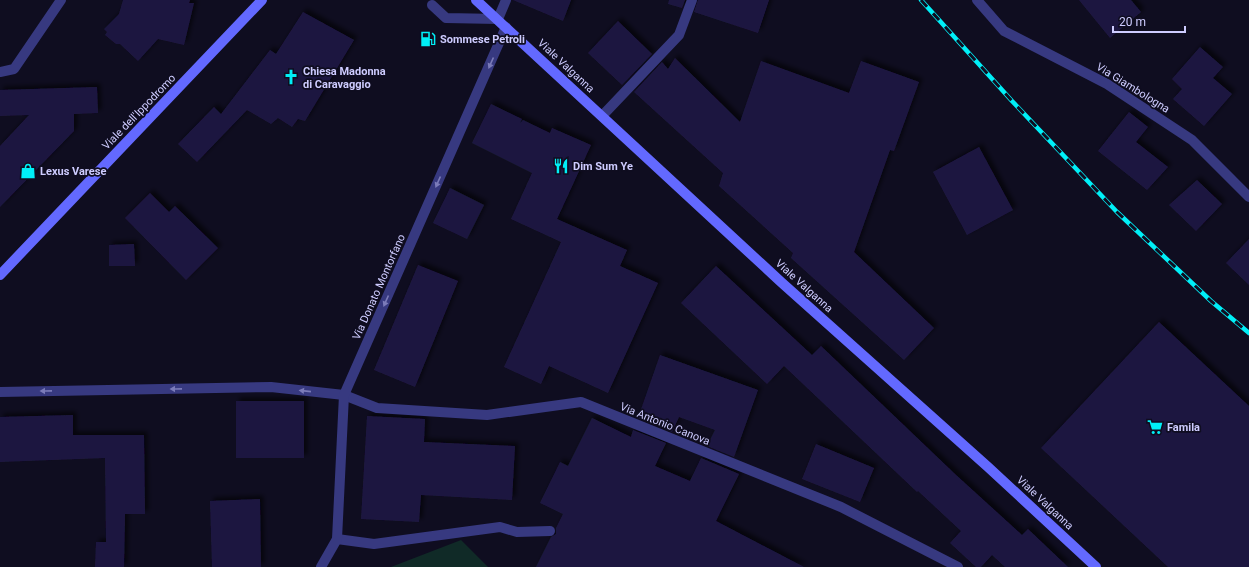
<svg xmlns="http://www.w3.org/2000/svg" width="1249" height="567" font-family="Roboto,sans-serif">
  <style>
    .green { fill: #102a27 }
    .building { fill: #1e1841; filter: url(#shadow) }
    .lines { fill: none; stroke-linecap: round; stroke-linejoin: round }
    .lane { stroke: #373980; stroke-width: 10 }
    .street { stroke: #373980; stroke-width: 10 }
    .secondary { stroke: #6369ff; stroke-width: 10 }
    .rail-casing { stroke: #00eff7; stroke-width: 4.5 }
    .rail { stroke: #0f0d20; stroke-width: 3; stroke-dasharray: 9; stroke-linecap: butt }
    .oneway { fill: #7b7bb9 }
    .labels { text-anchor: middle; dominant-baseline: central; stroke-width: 3.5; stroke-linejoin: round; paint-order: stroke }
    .poi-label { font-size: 11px; font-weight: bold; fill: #ceccff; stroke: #0f0d20; text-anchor: start }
    .street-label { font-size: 11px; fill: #ceccff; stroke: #0f0d20 }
  </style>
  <defs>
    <filter id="shadow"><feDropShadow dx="3.5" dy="-3.5" stdDeviation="2" flood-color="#0009"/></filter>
  </defs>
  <rect width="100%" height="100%" fill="#0f0d20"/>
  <path class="green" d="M461,540L488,567H391Z"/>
  <g class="building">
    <path d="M123,0H190L189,3H194L184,45L158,39L138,61L120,44H116L105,35L107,32L104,29L119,14Z"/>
    <path d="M513,0H571L563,21Z"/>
    <path d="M669,0H685L682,8L668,4Z"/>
    <path d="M698,0H769L758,33L694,12Z"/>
    <path d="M1079,0H1131L1141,12L1110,38Z"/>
    <path d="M303,12L354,40L305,121L298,119L292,127L278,118L271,124L247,110L197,162L178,144L214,107L221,114L270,50L276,54Z"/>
    <path d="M618,21L652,54L622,85L588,53Z"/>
    <path d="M1200,47L1223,67L1213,78L1232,94L1204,126L1173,99L1182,89L1172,79Z"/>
    <path d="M675,58L740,122L761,61L849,93L861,61L919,82L894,151L890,150L854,252L934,328L904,360L791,258L793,253L719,186L723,173L634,92L662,62L668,69Z"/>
    <path d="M97,87L98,113L74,114V131L0,207V146L29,115L0,116V90Z"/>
    <path d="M491,104L522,119L520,123L523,120L550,133L552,128L591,145L557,219L627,250L620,266L658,283L608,393L549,366L541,384L504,367L561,242L511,219L532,173L472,143Z"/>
    <path d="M1129,112L1148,127L1136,142L1168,167L1147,190L1098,151Z"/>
    <path d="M979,147L1013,210L967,235L933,172Z"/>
    <path d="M1197,180L1222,204L1196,231L1169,205Z"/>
    <path d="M450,188L484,205L467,239L433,223Z"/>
    <path d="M150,193L169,212L175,206L218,248L186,280L125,218Z"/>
    <path d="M1249,239V285L1226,263Z"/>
    <path d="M134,244L135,266H109V245Z"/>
    <path d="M418,265L458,281L415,387L374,370Z"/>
    <path d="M716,266L812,355L821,346L955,474L1022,535L1028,529L1068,567H1005L992,555L981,567H976L950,543L961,531L918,491L917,492L784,366L767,384L681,303Z"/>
    <path d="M1159,322L1249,406V567H1168L1041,448Z"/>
    <path d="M660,355L758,390L734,457L707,446L715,430L679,417L672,432L638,418Z"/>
    <rect x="236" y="401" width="68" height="57"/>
    <path d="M73,415V435H144L145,514H125L124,567H95L96,542H106L105,458L0,462V417Z"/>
    <path d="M367,416L425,419L424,442L515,446L512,500L421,495L419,522L361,519Z"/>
    <path d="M592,418L631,437L633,430L666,443L655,466L690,481L701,458L739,474L716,521L804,567H536L551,537L556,534V528L563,514L540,503L560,462L568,466Z"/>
    <path d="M816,444L874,468L860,502L802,479Z"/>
    <path d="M260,499L261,567H212L210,501Z"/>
  </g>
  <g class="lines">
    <g class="lane">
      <path d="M432,5L446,18L498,19"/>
      <path d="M0,72L14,69L61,0"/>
      <path d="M602,116L679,35L692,0"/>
    </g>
    <g class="street">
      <path d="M977,0L1004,31L1107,84L1192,140L1249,197"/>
      <path d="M498,19L506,0"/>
      <path d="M0,392L271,387L344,395L377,408L487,415L581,402L841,507L958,567"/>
      <path d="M337,539L374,544L500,527L517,532L550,531"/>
      <path d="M321,567L337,539L344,395L506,27"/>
    </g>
    <g class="secondary">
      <path d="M476,0L781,282L988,467L1096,567"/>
      <path d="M0,275L262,0"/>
    </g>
    <defs>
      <path id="rail" d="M921,0L1012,101L1117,212L1211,301L1249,333"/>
    </defs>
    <use href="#rail" class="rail-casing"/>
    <use href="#rail" class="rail"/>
  </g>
  <defs><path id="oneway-solid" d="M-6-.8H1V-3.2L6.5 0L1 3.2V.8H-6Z"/></defs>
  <g class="oneway">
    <use href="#oneway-solid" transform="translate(491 63) rotate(114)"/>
    <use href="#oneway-solid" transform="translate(438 182) rotate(114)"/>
    <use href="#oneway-solid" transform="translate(386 301) rotate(114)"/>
    <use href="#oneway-solid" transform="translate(176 389) rotate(179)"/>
    <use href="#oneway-solid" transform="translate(46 391) rotate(179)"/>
    <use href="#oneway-solid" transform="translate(305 391) rotate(-174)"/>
  </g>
  <defs>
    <symbol id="fuel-bare" viewBox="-9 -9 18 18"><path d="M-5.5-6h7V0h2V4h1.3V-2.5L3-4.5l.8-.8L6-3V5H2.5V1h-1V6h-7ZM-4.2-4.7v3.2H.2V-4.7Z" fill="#00eff7" stroke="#0f0d20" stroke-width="2.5" paint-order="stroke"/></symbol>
    <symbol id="church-bare" viewBox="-9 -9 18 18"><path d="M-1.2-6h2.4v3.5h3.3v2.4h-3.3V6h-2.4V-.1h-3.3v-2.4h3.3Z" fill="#00eff7" stroke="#0f0d20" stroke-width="2.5" paint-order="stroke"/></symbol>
    <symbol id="restaurant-bare" viewBox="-9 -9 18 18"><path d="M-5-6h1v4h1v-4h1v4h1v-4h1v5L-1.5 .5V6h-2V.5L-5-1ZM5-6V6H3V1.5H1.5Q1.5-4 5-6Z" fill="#00eff7" stroke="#0f0d20" stroke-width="2.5" paint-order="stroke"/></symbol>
    <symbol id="shop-bare" viewBox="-9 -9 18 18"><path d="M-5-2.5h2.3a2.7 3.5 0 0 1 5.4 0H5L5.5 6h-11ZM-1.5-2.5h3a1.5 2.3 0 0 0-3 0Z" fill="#00eff7" stroke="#0f0d20" stroke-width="2.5" paint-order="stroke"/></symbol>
    <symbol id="supermarket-bare" viewBox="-9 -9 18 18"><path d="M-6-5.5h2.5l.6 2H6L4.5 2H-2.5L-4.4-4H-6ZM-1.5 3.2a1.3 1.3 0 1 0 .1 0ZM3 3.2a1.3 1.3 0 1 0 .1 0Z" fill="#00eff7" stroke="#0f0d20" stroke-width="2.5" paint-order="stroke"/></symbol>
  </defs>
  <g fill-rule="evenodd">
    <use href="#fuel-bare" x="417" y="28" width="22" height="22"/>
    <use href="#church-bare" x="280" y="66" width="22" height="22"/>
    <use href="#restaurant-bare" x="550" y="155" width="22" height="22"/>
    <use href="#shop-bare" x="17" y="160" width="22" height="22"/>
    <use href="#supermarket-bare" x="1144" y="416" width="22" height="22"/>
  </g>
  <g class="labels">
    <g class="poi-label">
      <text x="440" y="39">Sommese Petroli</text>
      <text x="303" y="71">Chiesa Madonna<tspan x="303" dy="13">di Caravaggio</tspan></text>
      <text x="573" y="166">Dim Sum Ye</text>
      <text x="40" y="171">Lexus Varese</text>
      <text x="1167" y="427">Famila</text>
    </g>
    <g class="street-label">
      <text transform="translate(566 66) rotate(43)">Viale Valganna</text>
      <text transform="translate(1133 88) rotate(32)">Via Giambologna</text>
      <text transform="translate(139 112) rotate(-46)">Viale dell'Ippodromo</text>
      <text transform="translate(804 286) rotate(42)">Viale Valganna</text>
      <text transform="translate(379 287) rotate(-66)">Via Donato Montorfano</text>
      <text transform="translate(665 424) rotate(22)">Via Antonio Canova</text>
      <text transform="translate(1045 503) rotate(43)">Viale Valganna</text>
    </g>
  </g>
  <path d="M1113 26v6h72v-6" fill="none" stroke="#ceccff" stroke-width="2"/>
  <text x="1119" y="26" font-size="12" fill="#ceccff" stroke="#0f0d20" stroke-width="3" paint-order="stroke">20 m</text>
</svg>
